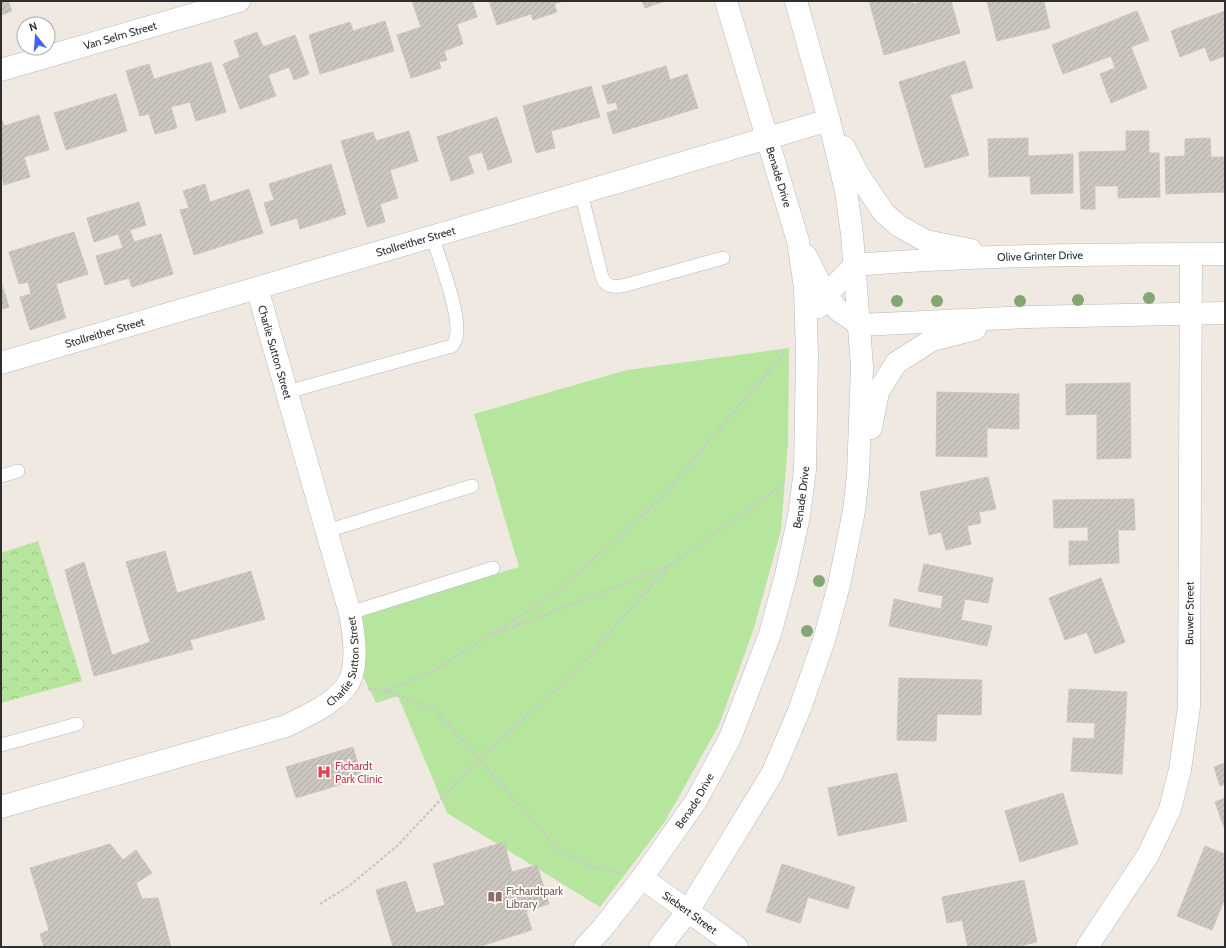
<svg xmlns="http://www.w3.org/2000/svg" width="1226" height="948" font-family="Cabin,sans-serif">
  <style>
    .grass { fill: #b6e59e }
    .forest { fill: url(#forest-crowns) }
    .building { fill: url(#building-hatch); stroke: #cbc5ba }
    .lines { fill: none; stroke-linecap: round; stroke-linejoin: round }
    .lane-casing { stroke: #b4b7c1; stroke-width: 14 }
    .street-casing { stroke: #b4b7c1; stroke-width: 23 }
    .secondary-casing { stroke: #b4b7c1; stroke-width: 23 }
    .path { stroke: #c9c9c9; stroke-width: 2.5; stroke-dasharray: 3 2; stroke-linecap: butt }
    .lane { stroke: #fff; stroke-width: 13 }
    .street { stroke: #fff; stroke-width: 22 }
    .secondary { stroke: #fff; stroke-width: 22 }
    .tree { fill: #84a574 }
    .labels { text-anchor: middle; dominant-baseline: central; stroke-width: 3.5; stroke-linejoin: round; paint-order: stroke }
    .street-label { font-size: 11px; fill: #2e2e2e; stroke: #fff }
    .health-label { font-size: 11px; fill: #be3a42; stroke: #fff; text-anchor: start }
    .education-label { font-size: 11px; fill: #785e54; stroke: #fff; text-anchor: start }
  </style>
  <defs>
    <pattern id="forest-crowns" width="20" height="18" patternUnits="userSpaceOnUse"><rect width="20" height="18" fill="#b6e59e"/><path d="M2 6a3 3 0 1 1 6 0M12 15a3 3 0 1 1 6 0" fill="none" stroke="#9dc588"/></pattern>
    <pattern id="building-hatch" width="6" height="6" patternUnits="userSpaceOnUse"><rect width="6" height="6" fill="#cbc7bf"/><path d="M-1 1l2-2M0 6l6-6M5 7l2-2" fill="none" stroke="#afaba4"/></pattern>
  </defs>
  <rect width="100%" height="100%" fill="#efe9e1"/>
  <path class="grass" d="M789,348L788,442L781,530L754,628L719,725L664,823L600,907L447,813L398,696L376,703L356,662L359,616L519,567L474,414L627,370Z"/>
  <path class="forest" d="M38,541L82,681L1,703V553Z"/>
  <g class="building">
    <path d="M1,1H8L12,11L1,15Z"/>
    <path d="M412,1H472L477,17L457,24L463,44L444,51L447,60L439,62L441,68L411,78L397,35L421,27Z"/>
    <path d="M489,1H563L554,4L557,12L533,20L531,14L497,25Z"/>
    <path d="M642,1H665L645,8Z"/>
    <path d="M869,1H912L913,4L923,1H951L960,33L884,55Z"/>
    <path d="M987,1H1046L1044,2L1050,28L997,41Z"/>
    <path d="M1137,11L1149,40L1131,47L1147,88L1111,103L1100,74L1115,68L1111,56L1063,74L1052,45Z"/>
    <path d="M1225,11V56L1210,61L1205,47L1180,57L1171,31Z"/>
    <path d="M385,21L394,51L320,74L309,35L350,22L353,31Z"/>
    <path d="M257,32L263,47L295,35L309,74L294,80L289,67L268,75L276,96L240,109L223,64L240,57L234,41Z"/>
    <path d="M965,61L973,88L950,95L969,155L925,168L899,82Z"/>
    <path d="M211,62L226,112L196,121L190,102L171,107L177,128L155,134L149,114L140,116L126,71L149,64L154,79Z"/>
    <path d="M666,66L670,80L687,74L698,108L613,134L607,113L618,109L616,102L608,104L602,86Z"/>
    <path d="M591,86L600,117L551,131L555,148L536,153L523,106Z"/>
    <path d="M116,94L127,131L66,150L54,113Z"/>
    <path d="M39,115L49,150L24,157L30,177L4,185L1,173V118L4,126Z"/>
    <path d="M497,117L512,162L488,170L482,152L468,156L474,173L451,181L437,137Z"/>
    <path d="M409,131L418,161L390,170L398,198L380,204L385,222L367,227L341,141L373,132L376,141Z"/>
    <path d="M1126,131H1149V153H1159L1160,197L1118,198V186H1095V209H1081L1079,152L1126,151Z"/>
    <path d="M1028,138V156L1073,154V193L1031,194L1030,176L989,177L988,139Z"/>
    <path d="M1210,138L1211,157H1225V192L1166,194L1165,157L1185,156V139Z"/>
    <path d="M331,164L346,214L300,229L297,218L271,226L264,203L274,200L269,184Z"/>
    <path d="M205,184L210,202L249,189L263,233L194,255L180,210L189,208L183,191Z"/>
    <path d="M139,202L146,225L130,230L134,242L161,234L173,274L132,287L129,278L105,285L96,256L123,248L118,234L94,242L87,218Z"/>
    <path d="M74,232L88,274L56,284L66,318L30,330L20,297L31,294L28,282L19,284L9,252Z"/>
    <path d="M1,282L9,307L1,309Z"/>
    <path d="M1130,383L1131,458L1097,459V414L1066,415V384Z"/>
    <path d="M937,392L1019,394V429L987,428V457L936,456Z"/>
    <path d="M988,477L996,509L979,512L981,523L967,526L971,544L946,550L941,532L929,535L920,492Z"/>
    <path d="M1134,499L1135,530H1118L1119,563L1069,565V541H1088V527L1054,528L1053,500Z"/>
    <path d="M165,551L177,593L251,571L265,619L190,640L193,649L94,676L65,570L84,562L112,655L150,642L126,562Z"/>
    <path d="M924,564L993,578L988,603L965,599L961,620L992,626L987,646L889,626L894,599L941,609L943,596L918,591Z"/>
    <path d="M1101,578L1125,642L1095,654L1087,632L1065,640L1049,598Z"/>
    <path d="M899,678L982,680L981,715L937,714L936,741L897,740Z"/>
    <path d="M1069,689L1127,692L1122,774L1071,771L1073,738L1094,739L1095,723L1067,722Z"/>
    <path d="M353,747L362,778L296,798L286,767Z"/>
    <path d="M1225,763V784L1220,786L1214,767Z"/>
    <path d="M897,773L907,821L838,836L828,788Z"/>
    <path d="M1063,793L1078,844L1020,862L1005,811Z"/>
    <path d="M1225,798V830L1215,802Z"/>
    <path d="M504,842L512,872L537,865L549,904L526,911L532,930L478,947H393L376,890L406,881L416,913L445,905L433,864Z"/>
    <path d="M110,844L123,860L136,850L152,873L136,883L142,899L158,898L171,947H44L40,934L49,930L30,868Z"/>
    <path d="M1205,846L1225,854V898L1212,930L1177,916Z"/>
    <path d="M782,864L855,887L848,909L808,897L800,923L766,912Z"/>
    <path d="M1024,880L1037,942L1015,947H968L962,920L947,923L942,897Z"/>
  </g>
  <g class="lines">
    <defs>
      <g id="lane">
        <path d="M581,193L602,277C606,287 613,287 622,286L723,258"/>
        <path d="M287,392L452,346C454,344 455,341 456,338C462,317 439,258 432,236"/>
        <path d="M1,476L18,471"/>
        <path d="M327,531L472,486"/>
        <path d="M350,613L493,568"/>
        <path d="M1,745L77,724"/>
      </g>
      <g id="street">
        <path id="s1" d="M1,70L239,1"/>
        <path id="s2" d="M1,363L829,120"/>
        <path id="s3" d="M1,807L286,726C306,716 330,706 345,688C360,670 354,634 350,613L257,288"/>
        <path id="s4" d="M642,878L688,911L737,947"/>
        <path id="s5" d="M1087,947L1148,855L1170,809L1180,770L1189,707L1191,254"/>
      </g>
      <g id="secondary">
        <path d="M844,147L859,176L884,213L899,226L926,241L971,250"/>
        <path d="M806,256L826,295L838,310L860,325L1027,317L1225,313"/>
        <path id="s6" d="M819,307L826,295L855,265C978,255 1102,254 1225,254"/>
        <path d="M871,428L878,392L896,363L932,340L975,329"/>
        <path id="s7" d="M585,947L601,930L642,878L696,801L730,738L770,634L786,575L799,516L805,470L807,355L805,288L798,241L726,1"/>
        <path d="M660,947L688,911L772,774L799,711L824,640L839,585L854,511L858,475L862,367L852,234L846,191L829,120L796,1"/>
      </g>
    </defs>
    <use href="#lane" class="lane-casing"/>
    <use href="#street" class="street-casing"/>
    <use href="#secondary" class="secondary-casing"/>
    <g class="path">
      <path d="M493,635L669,566L781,486"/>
      <path d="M368,689L386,691L436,710L558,849L589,866L620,873"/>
      <path d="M386,691L435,670L556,593L659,500L785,352"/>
      <path d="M320,904L349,886L397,846L479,759L569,678L669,566"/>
    </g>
    <use href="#lane" class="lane"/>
    <use href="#street" class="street"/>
    <use href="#secondary" class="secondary"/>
  </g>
  <g class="tree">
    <circle cx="1149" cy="298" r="6"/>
    <circle cx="1078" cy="300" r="6"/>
    <circle cx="897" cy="301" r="6"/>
    <circle cx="937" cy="301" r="6"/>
    <circle cx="1020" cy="301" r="6"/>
    <circle cx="819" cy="581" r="6"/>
    <circle cx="807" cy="631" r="6"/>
  </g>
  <defs>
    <symbol id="hospital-bare" viewBox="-9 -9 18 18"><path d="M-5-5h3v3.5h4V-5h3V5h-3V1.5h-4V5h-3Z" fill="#e0444e" stroke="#fff" stroke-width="2.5" paint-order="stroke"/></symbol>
    <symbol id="library-bare" viewBox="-9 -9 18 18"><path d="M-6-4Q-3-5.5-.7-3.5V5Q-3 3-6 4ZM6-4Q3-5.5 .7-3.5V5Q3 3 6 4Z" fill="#8d6e63" stroke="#fff" stroke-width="2.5" paint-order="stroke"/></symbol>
  </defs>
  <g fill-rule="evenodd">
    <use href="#hospital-bare" x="314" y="762" width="20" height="20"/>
    <use href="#library-bare" x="485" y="887" width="20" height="20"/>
  </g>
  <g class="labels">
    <g class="street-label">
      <text stroke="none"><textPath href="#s1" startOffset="124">Van Selm Street</textPath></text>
      <text transform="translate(779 177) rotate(73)">Benade Drive</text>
      <text stroke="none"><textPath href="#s2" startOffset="432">Stollreither Street</textPath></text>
      <text stroke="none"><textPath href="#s6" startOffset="241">Olive Grinter Drive</textPath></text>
      <text stroke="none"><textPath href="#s2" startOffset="108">Stollreither Street</textPath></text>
      <text transform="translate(275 352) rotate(74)">Charlie Sutton Street</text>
      <text stroke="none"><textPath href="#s7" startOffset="507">Benade Drive</textPath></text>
      <text stroke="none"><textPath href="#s5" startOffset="359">Bruwer Street</textPath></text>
      <text stroke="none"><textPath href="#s3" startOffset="392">Charlie Sutton Street</textPath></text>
      <text stroke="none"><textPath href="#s7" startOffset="183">Benade Drive</textPath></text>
      <text stroke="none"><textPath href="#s4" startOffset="59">Siebert Street</textPath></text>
    </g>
    <g class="health-label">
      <text x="335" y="766">Fichardt<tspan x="335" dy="13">Park Clinic</tspan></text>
    </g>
    <g class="education-label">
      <text x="506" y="891">Fichardtpark<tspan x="506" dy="13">Library</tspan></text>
    </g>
  </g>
  <rect width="1226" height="948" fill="none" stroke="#2e2e2e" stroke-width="4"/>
  <g transform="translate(36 36) rotate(343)"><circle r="19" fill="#ffffff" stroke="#ababab"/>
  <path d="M0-3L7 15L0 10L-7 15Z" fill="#4264fb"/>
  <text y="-6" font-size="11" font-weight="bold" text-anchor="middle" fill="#2e2e2e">N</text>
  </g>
</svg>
